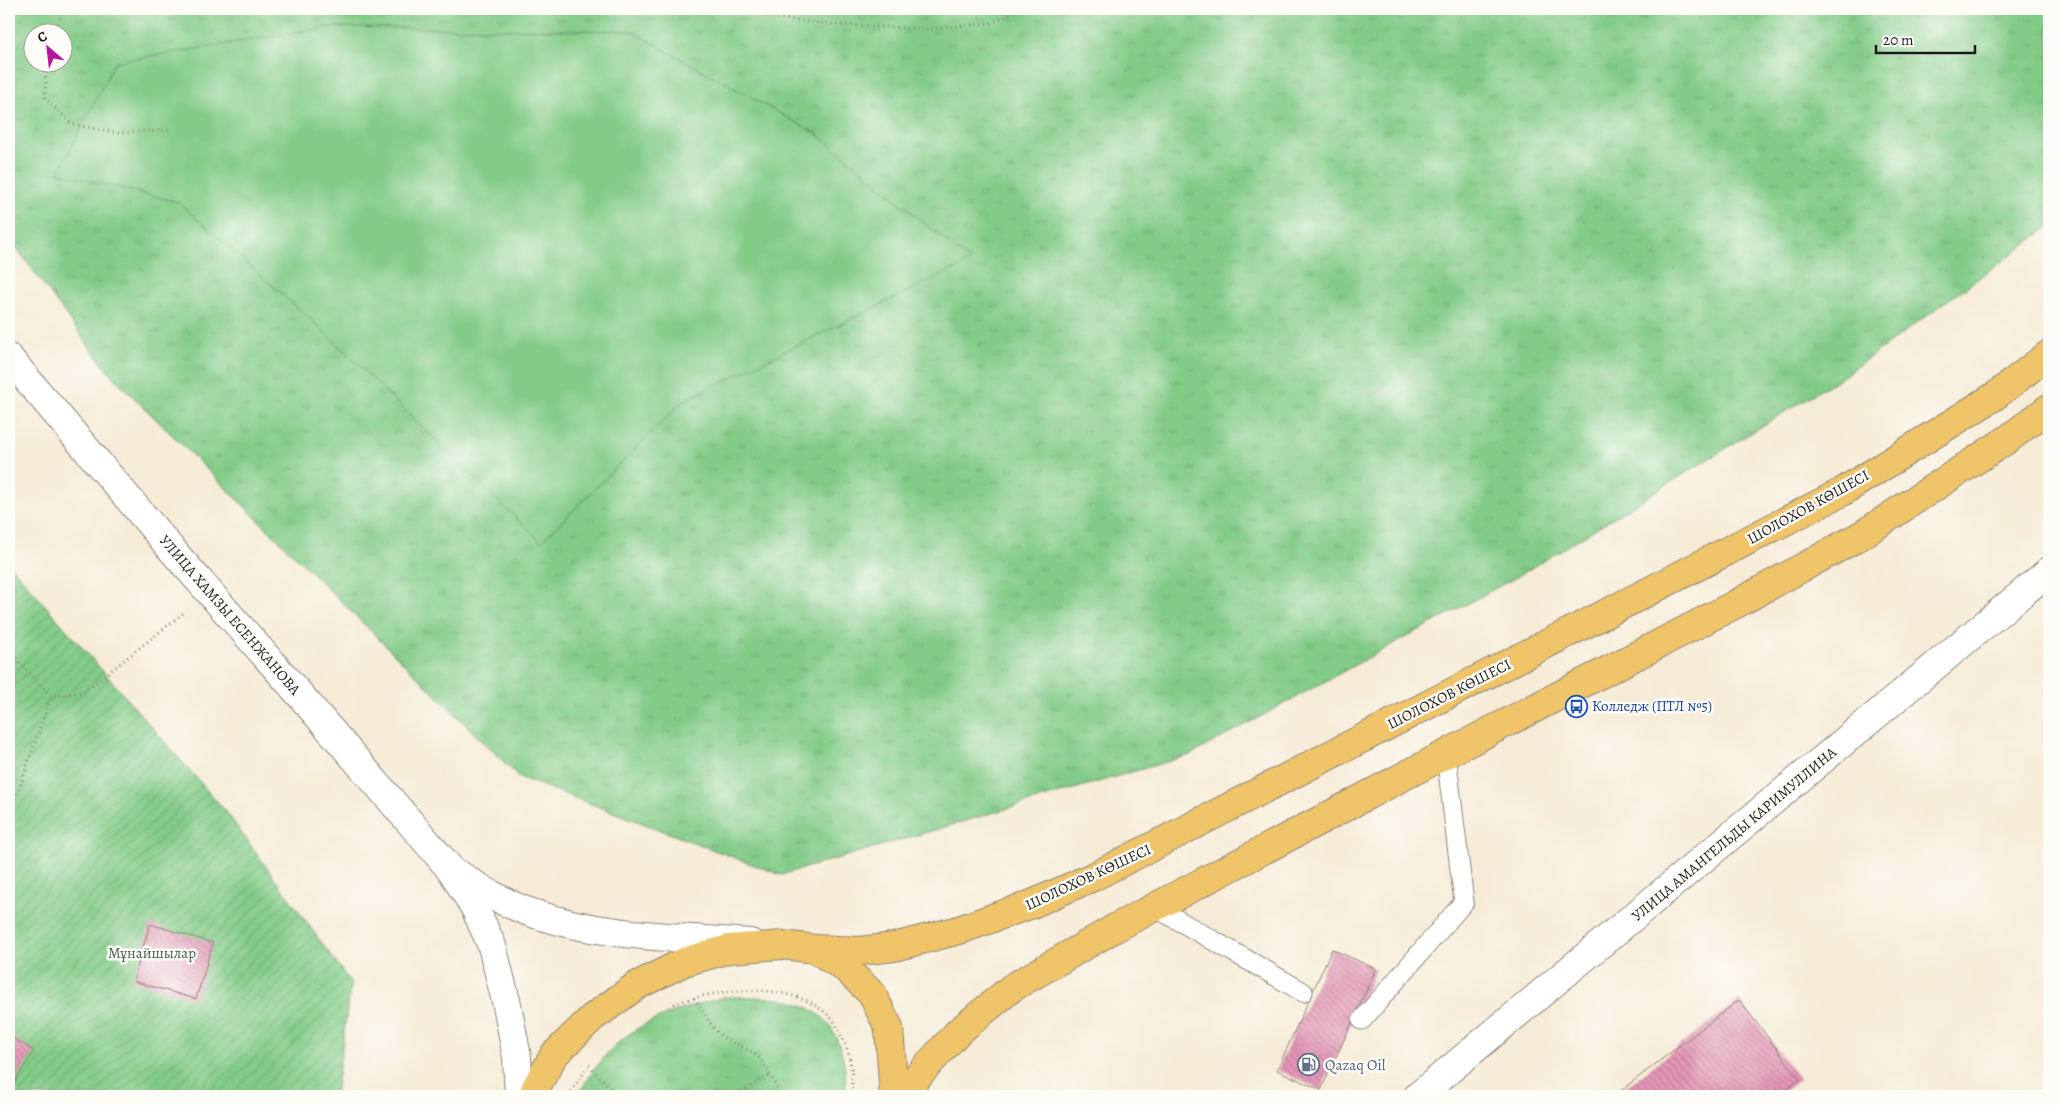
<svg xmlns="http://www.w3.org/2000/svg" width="2058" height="1105" font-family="Alegreya,serif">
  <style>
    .grass { fill: url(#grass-tufts); stroke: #507452; fill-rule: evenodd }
    .park { fill: #83cc88; stroke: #507452 }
    .garden { fill: url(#garden-furrows); stroke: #507452 }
    .building { fill: url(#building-back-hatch) }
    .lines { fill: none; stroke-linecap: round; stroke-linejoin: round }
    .service-casing { stroke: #898479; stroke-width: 21 }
    .minor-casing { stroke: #898479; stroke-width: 30 }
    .tertiary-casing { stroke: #898479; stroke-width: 30 }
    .trunk-casing { stroke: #898479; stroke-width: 30 }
    .path { stroke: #898479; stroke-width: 3; stroke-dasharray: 1 4; stroke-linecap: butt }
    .service { stroke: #fff; stroke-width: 19 }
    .minor { stroke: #fff; stroke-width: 28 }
    .tertiary { stroke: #fff; stroke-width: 28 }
    .trunk { stroke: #f0c469; stroke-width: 28 }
    .labels { text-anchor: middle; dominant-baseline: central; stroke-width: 5; stroke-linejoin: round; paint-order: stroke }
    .street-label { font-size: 15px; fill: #1c1c1c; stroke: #fdfcf7 }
    .transit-label { font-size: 15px; fill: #164399; stroke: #fdfcf7; text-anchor: start }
    .park-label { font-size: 15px; fill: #456247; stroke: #fdfcf7 }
    .service-label { font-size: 15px; fill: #4e5e75; stroke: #fdfcf7; text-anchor: start }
  </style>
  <defs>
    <pattern id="grass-tufts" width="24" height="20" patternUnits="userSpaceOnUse" patternTransform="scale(1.25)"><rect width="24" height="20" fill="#83cc88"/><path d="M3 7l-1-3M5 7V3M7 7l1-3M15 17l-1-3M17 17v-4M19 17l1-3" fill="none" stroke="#71af75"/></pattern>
    <pattern id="garden-furrows" width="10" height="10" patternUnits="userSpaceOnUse" patternTransform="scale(1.25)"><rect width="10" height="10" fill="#83cc88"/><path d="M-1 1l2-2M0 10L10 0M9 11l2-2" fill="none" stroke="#71af75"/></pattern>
    <pattern id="building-back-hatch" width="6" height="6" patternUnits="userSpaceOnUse" patternTransform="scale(1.25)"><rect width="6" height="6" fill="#e496b6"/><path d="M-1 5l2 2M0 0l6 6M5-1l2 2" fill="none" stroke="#b87a93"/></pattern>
  </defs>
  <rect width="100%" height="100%" fill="#fdfcf7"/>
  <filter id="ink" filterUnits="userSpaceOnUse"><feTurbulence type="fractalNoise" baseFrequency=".02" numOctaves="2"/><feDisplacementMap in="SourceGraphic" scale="10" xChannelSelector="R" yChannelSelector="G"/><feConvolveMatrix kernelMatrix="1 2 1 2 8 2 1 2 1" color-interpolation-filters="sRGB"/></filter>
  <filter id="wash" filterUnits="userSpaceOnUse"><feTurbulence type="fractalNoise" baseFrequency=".0096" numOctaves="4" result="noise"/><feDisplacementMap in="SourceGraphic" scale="20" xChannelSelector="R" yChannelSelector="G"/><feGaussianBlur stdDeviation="1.12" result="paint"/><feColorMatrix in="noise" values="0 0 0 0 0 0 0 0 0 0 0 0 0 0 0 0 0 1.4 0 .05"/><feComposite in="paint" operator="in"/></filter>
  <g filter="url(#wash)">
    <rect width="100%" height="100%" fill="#f6ebd6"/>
    <g class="grass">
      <path d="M9,9H2049V227L1845,375L1520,575L1190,755L781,875L519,777L108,372L9,238ZM32,32H62V62H32Z"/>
      <path d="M724,997C758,997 802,994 828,1023C832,1028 834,1035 837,1040C845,1058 847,1077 845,1096H577C589,1077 602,1056 620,1041C649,1017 688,1007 724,997Z"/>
    </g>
    <path class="park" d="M331,27L631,31L817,134L970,261L683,401L541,542L317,325L178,202L58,173L115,62Z"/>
    <path class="garden" d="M9,564L227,813L351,983L335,1096H9Z"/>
    <g id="blocks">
      <g class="building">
        <path d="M150,924L213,943L196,999L133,981Z"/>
        <path d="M1332,949L1376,969L1321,1090L1277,1070Z"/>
        <path d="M1739,1000L1800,1079L1778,1096H1614Z"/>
        <path d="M10,1036L34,1051L9,1091V1037Z"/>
      </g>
    </g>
  </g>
  <g filter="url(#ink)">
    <use href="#blocks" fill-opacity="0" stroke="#898479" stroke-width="1"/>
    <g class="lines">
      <defs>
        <g id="service">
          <path d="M1155,907L1303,992"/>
          <path d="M1362,1020L1464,902L1446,754"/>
        </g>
        <path id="minor" d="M1418,1096L2049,571"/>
        <g id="tertiary">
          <path d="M9,358L173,551L301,696L452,871L475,908L492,946L507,1005L517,1057L519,1096"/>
          <path d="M458,874C481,889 505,904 532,913C602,937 676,937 750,943"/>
        </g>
        <g id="trunk">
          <path d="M815,949L859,951L894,947L959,930L1032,904L1095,876L1842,492L1995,396L2049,354"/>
          <path d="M533,1096L536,1087L554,1055L592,1018L636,986L684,962L729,949L783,945L815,949L846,969L872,994L889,1028L894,1096"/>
          <path d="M905,1096L916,1078L958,1032L1013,987L1117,927L1446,754L1736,604L1860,536L2008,439L2049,408"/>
        </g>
      </defs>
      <use href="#service" class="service-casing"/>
      <use href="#minor" class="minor-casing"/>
      <use href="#tertiary" class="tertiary-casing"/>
      <use href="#trunk" class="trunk-casing"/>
      <g class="path">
        <path d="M743,9L769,17L838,25L929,29L991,23L1021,9"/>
        <path d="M53,32L66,9"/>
        <path d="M46,62L45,98L72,124L117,133L169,130"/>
        <path d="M9,645L19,662L51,696L84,692L186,611"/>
        <path d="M9,818L51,696"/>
        <path d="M9,888L10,916L9,921"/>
        <path d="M694,998C704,1013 712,1030 727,1040C737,1046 749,1048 758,1057C768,1068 774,1083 781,1096"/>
        <path d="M674,1004C720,988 797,979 833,1020C837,1024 839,1032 842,1037C851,1056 854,1076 851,1096"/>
        <path d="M589,1065L617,1096"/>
        <path d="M569,1096L586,1069"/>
        <path d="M733,1096L771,1075"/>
      </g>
      <use href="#service" class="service"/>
      <use href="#minor" class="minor"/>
      <use href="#tertiary" class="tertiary"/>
      <use href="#trunk" class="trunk"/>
    </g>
  </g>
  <defs>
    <symbol id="bus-ring" viewBox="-11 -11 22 22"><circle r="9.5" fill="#fdfcf7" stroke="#1a4fb4" stroke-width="1.5"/><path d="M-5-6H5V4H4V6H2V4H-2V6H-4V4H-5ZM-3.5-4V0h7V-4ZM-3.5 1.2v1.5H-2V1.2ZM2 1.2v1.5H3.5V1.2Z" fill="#1a4fb4"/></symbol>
    <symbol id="fuel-ring" viewBox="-11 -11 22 22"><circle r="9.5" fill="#fdfcf7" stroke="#5c6f8a" stroke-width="1.5"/><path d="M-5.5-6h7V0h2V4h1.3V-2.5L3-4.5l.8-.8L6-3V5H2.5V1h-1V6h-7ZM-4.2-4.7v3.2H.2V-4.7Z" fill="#5c6f8a"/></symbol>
  </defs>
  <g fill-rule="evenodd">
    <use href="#bus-ring" x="1564" y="694" width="25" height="25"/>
    <use href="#fuel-ring" x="1296" y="1052" width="25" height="25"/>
  </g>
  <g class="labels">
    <g class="street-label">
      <text transform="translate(1808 507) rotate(-29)">ШОЛОХОВ КӨШЕСІ</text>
      <text transform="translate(230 615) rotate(49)">УЛИЦА ХАМЗЫ ЕСЕНЖАНОВА</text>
      <text transform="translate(1449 694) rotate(-27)">ШОЛОХОВ КӨШЕСІ</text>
      <text transform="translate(1734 834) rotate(-40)">УЛИЦА АМАНГЕЛЬДЫ КАРИМУЛЛИНА</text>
      <text transform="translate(1088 877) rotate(-25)">ШОЛОХОВ КӨШЕСІ</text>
    </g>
    <g class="transit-label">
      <text x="1592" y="706">Колледж (ПТЛ №5)</text>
    </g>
    <g class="park-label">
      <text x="152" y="953">Мұнайшылар</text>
    </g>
    <g class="service-label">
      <text x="1325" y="1065">Qazaq Oil</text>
    </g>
  </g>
  <rect width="2058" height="1105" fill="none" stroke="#fdfcf7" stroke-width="30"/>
  <g transform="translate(48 48) rotate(332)"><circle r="24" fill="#fdfcf7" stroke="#a3a29f"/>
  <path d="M0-4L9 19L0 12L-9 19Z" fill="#b5179e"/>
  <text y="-8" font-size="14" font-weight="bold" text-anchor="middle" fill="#1c1c1c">С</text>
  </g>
  <path d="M1876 45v8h99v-8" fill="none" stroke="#1c1c1c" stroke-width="2.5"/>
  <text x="1883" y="45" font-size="15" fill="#1c1c1c" stroke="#fdfcf7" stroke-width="4" paint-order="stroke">20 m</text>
</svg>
